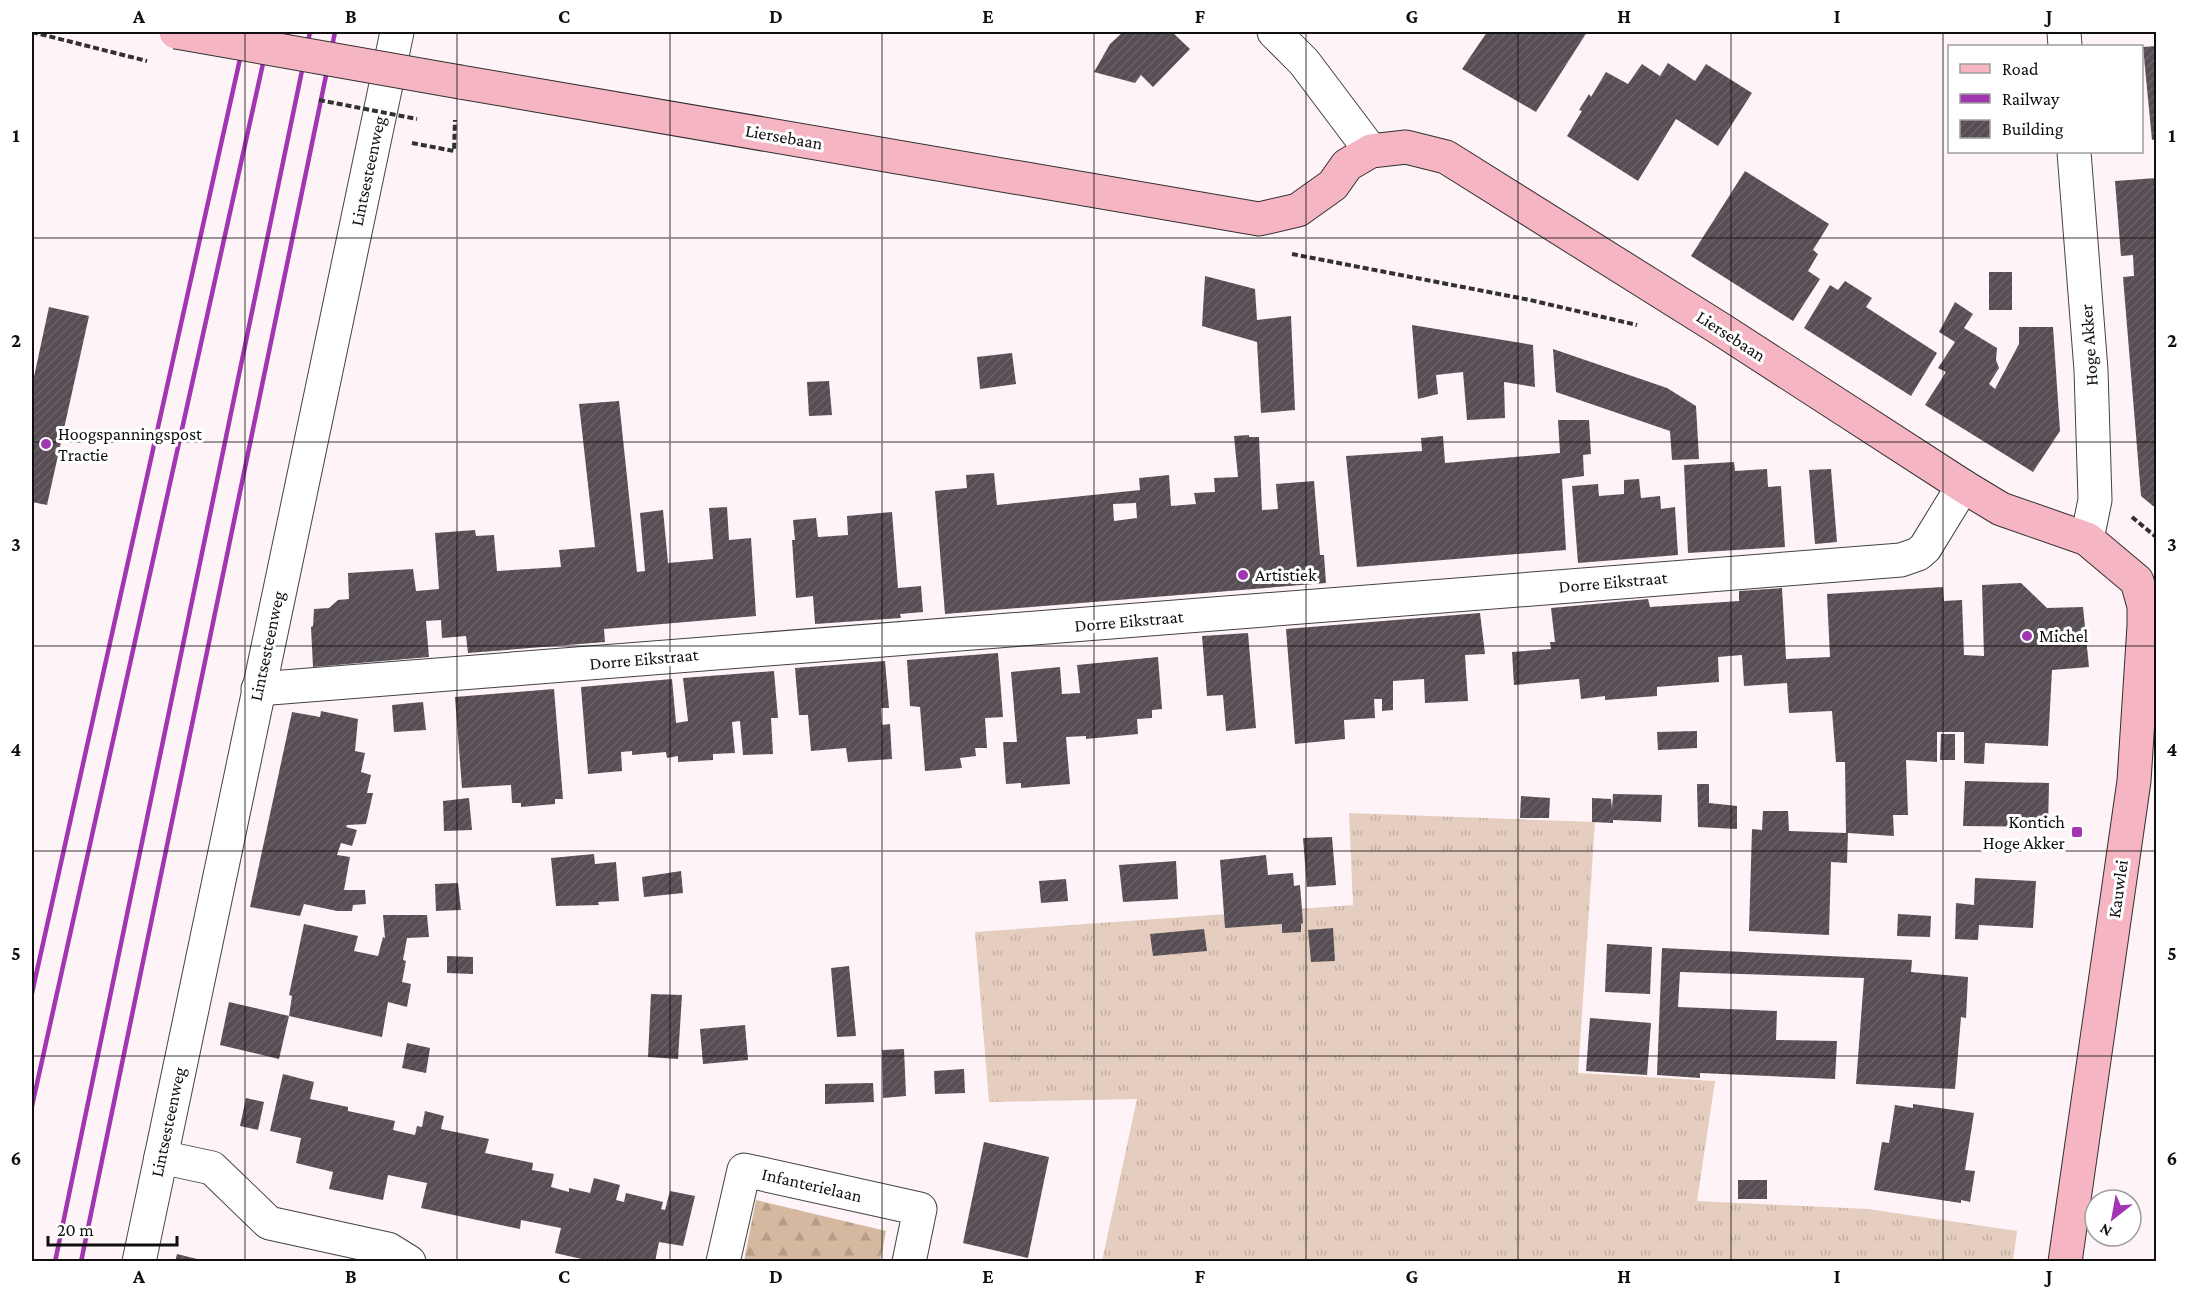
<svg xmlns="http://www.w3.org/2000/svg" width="2188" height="1293" font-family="'Crimson Pro',serif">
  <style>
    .grass { fill: url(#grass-tufts) }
    .forest { fill: url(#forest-firs) }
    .building { fill: url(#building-hatch); fill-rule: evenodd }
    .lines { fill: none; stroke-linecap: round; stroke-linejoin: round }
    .street-casing { stroke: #424242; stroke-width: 35 }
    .secondary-casing { stroke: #313131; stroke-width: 35 }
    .path { stroke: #313131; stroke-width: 4; stroke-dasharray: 6 3; stroke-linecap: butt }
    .street { stroke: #fff; stroke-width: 33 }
    .secondary { stroke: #f6b5c2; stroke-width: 33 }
    .rail { stroke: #a136b0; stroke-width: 4.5 }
    .secondary-bridge-casing { stroke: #313131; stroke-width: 35; stroke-linecap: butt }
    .path-bridge { stroke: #313131; stroke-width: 4; stroke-dasharray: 6 3; stroke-linecap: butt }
    .secondary-bridge { stroke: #f6b5c2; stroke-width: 33 }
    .grid { fill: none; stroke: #0f0f0f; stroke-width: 1.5; stroke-opacity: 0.55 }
    .poi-dot { fill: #a136b0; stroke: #fff; stroke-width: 2 }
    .labels { text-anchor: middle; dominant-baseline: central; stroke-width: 6; stroke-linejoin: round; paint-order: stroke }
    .street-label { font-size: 18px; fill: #0f0f0f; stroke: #fff }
    .poi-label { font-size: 18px; fill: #0f0f0f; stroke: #fff; text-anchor: start }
    .neatline { fill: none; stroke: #0f0f0f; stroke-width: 2 }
    .grid-label { font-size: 20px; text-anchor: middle; font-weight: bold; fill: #0f0f0f }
  </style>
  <defs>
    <pattern id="grass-tufts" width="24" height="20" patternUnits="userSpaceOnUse" patternTransform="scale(1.5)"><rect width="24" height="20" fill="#e5cebf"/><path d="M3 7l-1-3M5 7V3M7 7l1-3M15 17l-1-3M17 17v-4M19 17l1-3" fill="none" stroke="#c3b0a3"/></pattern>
    <pattern id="forest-firs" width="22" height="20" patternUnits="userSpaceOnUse" patternTransform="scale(1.5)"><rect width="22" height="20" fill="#d4b8a0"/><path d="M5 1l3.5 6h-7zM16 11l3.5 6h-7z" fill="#b59d89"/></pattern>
    <pattern id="building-hatch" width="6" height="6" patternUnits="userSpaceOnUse" patternTransform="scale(1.5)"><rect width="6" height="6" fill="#574d54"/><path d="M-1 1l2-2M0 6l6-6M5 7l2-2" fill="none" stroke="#6a6268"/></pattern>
  </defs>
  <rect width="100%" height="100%" fill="#fef3f6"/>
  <path class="grass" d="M1349,813L1595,822L1578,1073L1715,1081L1697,1201L1868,1209L2017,1231L2013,1261H1102L1137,1099L989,1102L975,932L1353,905Z"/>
  <path class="forest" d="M756,1200L886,1231L880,1261H744Z"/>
  <g class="building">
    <path d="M1123,32H1172L1190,49L1153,87L1141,75L1135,83L1094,72L1110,44Z"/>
    <path d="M1487,32H1587L1536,112L1462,69Z"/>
    <path d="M2156,46V139L2152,140L2143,47Z"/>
    <path d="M1668,63L1695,81L1706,64L1752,93L1718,146L1676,119L1638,181L1567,136L1582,111L1579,110L1589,94L1591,97L1606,72L1628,84L1642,64L1660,76Z"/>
    <path d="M1745,171L1829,224L1813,250L1818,254L1808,271L1820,279L1793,321L1691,256Z"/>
    <path d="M2156,178V506H2153L2141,496L2123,277L2134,276L2133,255L2121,256L2115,181Z"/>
    <rect x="1989" y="272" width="23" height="38"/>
    <path d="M1205,276L1255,289L1257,320L1291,316L1295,410L1261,413L1257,342L1202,326Z"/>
    <path d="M1845,281L1872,298L1866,307L1937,353L1911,396L1804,328L1830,285L1838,290Z"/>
    <path d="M1955,302L1973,314L1964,328L1997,348L1996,360L1999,368L1989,384L1995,389L2019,344V327H2053L2060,431L2033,472L1925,405L1946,372L1938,368L1955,342L1939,332Z"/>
    <path d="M49,307L89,316L47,505L32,502V386Z"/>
    <path d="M1412,325L1533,345L1535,387L1504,382L1505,418L1467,420L1463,372L1436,375L1438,394L1418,399Z"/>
    <path d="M1553,349L1667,388L1696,406L1699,459L1672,460L1670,431L1556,392Z"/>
    <path d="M1012,353L1016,384L980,389L977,357Z"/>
    <path d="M829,381L832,415L809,416L807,382Z"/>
    <path d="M619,401L637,572L645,571L640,513L663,510L668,563L713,559L709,508L727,507L729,540L751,538L756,616L604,629L605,642L468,653L466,636L442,638L441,620L426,621L429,657L313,667L311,627L313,626L314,609L329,608L338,600L349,599L348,573L413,569L416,591L439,589L435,533L475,530L476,536L494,535L497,571L561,567L559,550L595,547L579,404Z"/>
    <path d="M1558,420H1589L1591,454L1583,455L1584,476L1562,479L1566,550L1357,567L1346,456L1422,451L1421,438L1443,436L1445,463L1560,453Z"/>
    <path d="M1249,435V437H1259L1262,510L1278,509L1276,484L1314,481L1320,555H1324L1326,583L945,614L935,491L967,488L966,475L994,473L997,505L1140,490L1139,478L1169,475L1171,506L1196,504L1194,493L1215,492L1214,478L1238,477L1234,436ZM1136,503L1137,518L1114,521L1113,504Z"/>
    <path d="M1734,462L1735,471L1767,469L1768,487L1781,486L1785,547L1688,553L1684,465Z"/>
    <path d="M1831,469L1837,542L1815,544L1809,470Z"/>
    <path d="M1639,479L1641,498L1660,496L1661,509L1675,507L1678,555L1578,563L1572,486L1598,484L1599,496L1624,494V480Z"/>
    <path d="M892,512L898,588L921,586L923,612L900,614L901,618L815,624L813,596L796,598L792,540H795L793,520L816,518L818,537L848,535L847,516Z"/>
    <path d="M2021,583L2047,608L2083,607L2089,667L2052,670L2048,746L1985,743L1984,764L1964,763V732H1937V762L1906,760L1908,815H1893L1894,836L1848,833L1847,863L1831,862L1829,935L1749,931L1752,829L1762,830L1763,811H1788L1789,831L1846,833L1845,762H1836L1832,711L1789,713L1787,683L1744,686L1742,655L1718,657L1719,682L1657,687V696L1605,700V696L1581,699L1579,679L1514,685L1512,652L1551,649L1550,642H1555L1551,608L1648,599L1650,607L1739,601V591L1782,588L1786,659L1830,657L1827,594L1943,587L1944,601L1962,600L1964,655L1984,656L1982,585Z"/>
    <path d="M1480,613L1485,654L1465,655L1468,701L1425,703L1424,679L1393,681V710L1382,711V699H1374L1375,718L1344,720L1345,739L1295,744L1286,629Z"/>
    <path d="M1248,633L1256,728L1226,731L1223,695L1207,696L1202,636Z"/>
    <path d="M998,653L1003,717L985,718L987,748H975L976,756L960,758L962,768L925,771L920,707L910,706L907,660Z"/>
    <path d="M1158,657L1162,709L1152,710V718L1137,719L1138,734L1086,739V736L1066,737L1070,784L1021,788V783L1006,784L1003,742H1017L1011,672L1060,667L1062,694L1080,693L1077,665Z"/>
    <path d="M885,661L889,708H881L882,725L890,724L892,759L848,762L846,748L811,751L808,715H799L795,668Z"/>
    <path d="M774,671L778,718H771L773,754L743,755L740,721L732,722L735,753L713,754V760L678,762V756L667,758L666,752L632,755V751L621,752L622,771L588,774L581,687L672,679L676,723L688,721L683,678Z"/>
    <path d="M554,689L563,799H555V804L521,807V803H512L511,785L462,788L455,697Z"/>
    <path d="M423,702L426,730L394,732L392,705Z"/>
    <path d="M321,711L358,719L355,751L365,753L361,772L371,775L367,793H373L366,824L347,825L346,827L357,830L352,846L341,843L337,855L350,857L344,890H365L366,904L353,905L352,911H337L304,904L300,916L250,907L292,712L320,717Z"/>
    <path d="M1697,731V748L1658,750L1657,732Z"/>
    <path d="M1941,734H1955V760H1940Z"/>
    <path d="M1965,781L2049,783L2048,827L1963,826Z"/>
    <path d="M1697,784H1709V803L1737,806V829L1698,827Z"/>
    <path d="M1613,794L1662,795L1661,822L1613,820V823L1592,822V798L1611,799L1612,809Z"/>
    <path d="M1521,796L1550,798L1549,818H1520Z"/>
    <path d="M469,798L472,830L444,831L443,801Z"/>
    <path d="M1332,837L1336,885L1307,887L1303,838Z"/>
    <path d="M594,854L595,864L616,862L619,901L598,902L599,905L556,906L551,858Z"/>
    <path d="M1266,855L1268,875L1293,873L1294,886L1300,885L1303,923L1301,924V932L1282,933V924L1225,928L1220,860Z"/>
    <path d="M1176,861L1178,899L1123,902L1119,865Z"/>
    <path d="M681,871L683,893L644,897L642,877Z"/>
    <path d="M1975,878L2036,881L2033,928L1979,925L1978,940L1955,939L1956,903L1974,905Z"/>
    <path d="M1066,879L1068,901L1041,903L1039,881Z"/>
    <path d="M458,883L461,910L436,911L435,884Z"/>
    <path d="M1898,914L1931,916L1930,937L1897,936Z"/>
    <path d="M383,915H427L429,937L407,938L403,960L406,961L402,982L411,984L407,1007L388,1002L382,1037L289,1016L292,996L289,995L304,924L358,936L354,951L378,956L383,937L385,938Z"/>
    <path d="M1333,928L1335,961L1311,962L1308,930Z"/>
    <path d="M1204,929L1207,951L1153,956L1150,934Z"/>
    <path d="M1607,944L1652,947L1650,994L1605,992Z"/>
    <path d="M1662,948L1912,960L1911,972L1968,977L1966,1018L1961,1017L1955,1089L1856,1084L1864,978L1680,972L1678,1007L1777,1011L1776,1040L1837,1041L1835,1079L1700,1073V1078L1657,1075Z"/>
    <path d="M447,956L473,957V974L447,973Z"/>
    <path d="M849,966L856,1036L837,1037L831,968Z"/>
    <path d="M651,994L682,995L678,1059L648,1057Z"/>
    <path d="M229,1002L289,1016L279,1059L220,1045Z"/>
    <path d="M1590,1018L1651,1023L1647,1075L1586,1071Z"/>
    <path d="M745,1025L748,1060L703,1064L700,1029Z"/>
    <path d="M407,1043L430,1048L426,1073L402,1068Z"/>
    <path d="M904,1049L906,1096L883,1098L882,1050Z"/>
    <path d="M964,1069L965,1093L935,1094L934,1071Z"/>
    <path d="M283,1074L314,1082L310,1099L348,1107V1111L395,1121L393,1130L415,1135L417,1126L422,1127L425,1111L444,1116L441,1129L489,1139L485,1153L533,1163L532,1170L554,1174L551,1187L569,1192V1188L590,1193L594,1178L620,1185L616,1200L624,1202L626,1193L663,1202L661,1209L665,1210L670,1191L695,1196L683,1246L659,1242L655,1262H595L555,1253L561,1228L521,1220L520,1229L421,1208L427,1183L388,1175L383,1200L329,1189L333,1172L296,1163L301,1138L270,1131Z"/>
    <path d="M873,1083L874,1102L825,1104V1084Z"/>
    <path d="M246,1098L264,1102L258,1130L240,1126Z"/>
    <path d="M1913,1104L1974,1113L1965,1170L1975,1171L1970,1202L1961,1200V1203L1874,1190L1882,1142L1889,1143L1895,1105L1913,1108Z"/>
    <path d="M984,1142L1049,1157L1028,1258L963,1243Z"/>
    <rect x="1738" y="1180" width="29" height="19"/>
    <path d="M177,1254L205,1261V1262H175Z"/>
  </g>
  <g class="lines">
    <defs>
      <g id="street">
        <path d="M1274,32L1304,62L1371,151"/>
        <path d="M2064,32L2065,46"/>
        <path d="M2074,152L2091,370L2095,500L2087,539"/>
        <path d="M258,689L1901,560L1918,554L1925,548L1963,486"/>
        <path d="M161,1157L212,1168L269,1223L388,1249L409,1262"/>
        <path d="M139,1262L397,32"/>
        <path d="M723,1262L744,1170L920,1209L909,1262"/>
      </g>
      <path id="secondary" d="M460,82L1259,219L1298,210L1333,185L1347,165L1371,151L1406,147L1446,157L1722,330L1963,486L2001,509L2087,539L2137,581L2144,606V626L2134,781L2065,1262"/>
    </defs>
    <use href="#street" class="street-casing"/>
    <use href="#secondary" class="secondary-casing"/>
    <g class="path">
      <path d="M32,32L147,61"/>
      <path d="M412,143L454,151L455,120"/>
      <path d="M1292,254L1530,300L1637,325"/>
      <path d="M2132,517L2156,537"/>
    </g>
    <use href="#street" class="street"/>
    <use href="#secondary" class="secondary"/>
    <g class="rail">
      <path d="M32,993L246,32"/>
      <path d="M32,1106L270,32"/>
      <path d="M55,1262L310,32"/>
      <path d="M81,1262L335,32"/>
    </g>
    <defs>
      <path id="secondary-bridge" d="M176,32L460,82"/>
    </defs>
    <use href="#secondary-bridge" class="secondary-bridge-casing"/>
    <path class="path-bridge" d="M319,100L417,119"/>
    <use href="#secondary-bridge" class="secondary-bridge"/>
  </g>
  <path class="grid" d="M245,32V1262M457,32V1262M670,32V1262M882,32V1262M1094,32V1262M1306,32V1262M1518,32V1262M1731,32V1262M1943,32V1262M32,238H2156M32,442H2156M32,646H2156M32,851H2156M32,1056H2156"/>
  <g class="poi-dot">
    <circle cx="46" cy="444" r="6"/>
    <circle cx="1243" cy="575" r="6"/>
    <circle cx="2027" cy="636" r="6"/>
    <rect x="2071" y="826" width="12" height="12" rx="3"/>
  </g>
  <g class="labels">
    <g class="street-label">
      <text transform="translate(784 137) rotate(10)">Liersebaan</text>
      <text transform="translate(368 171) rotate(-78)">Lintsesteenweg</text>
      <text transform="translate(1731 336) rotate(33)">Liersebaan</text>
      <text transform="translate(2089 345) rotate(-94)">Hoge Akker</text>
      <text transform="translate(1613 582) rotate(-5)">Dorre Eikstraat</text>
      <text transform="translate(1129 621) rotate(-5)">Dorre Eikstraat</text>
      <text transform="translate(267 646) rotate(-78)">Lintsesteenweg</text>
      <text transform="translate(644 659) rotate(-5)">Dorre Eikstraat</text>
      <text transform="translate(2118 889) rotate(-82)">Kauwlei</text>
      <text transform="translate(168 1122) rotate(-78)">Lintsesteenweg</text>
      <text transform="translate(812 1185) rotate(13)">Infanterielaan</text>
    </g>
    <g class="poi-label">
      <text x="58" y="434">Hoogspanningspost<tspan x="58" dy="21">Tractie</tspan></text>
      <text x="1255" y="575">Artistiek</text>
      <text x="2039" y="636">Michel</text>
      <text x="2065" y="822" text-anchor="end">Kontich<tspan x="2065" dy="21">Hoge Akker</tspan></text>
    </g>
  </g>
  <rect width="2188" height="1293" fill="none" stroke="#ffffff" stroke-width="66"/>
  <rect x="1948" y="45" width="195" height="108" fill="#ffffff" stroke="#9f9f9f" stroke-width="1.5"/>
  <rect x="1960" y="64" width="30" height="9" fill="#f6b5c2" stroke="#9f9f9f" stroke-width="1.5"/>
  <text x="2002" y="75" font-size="18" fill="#0f0f0f">Road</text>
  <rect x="1960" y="94" width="30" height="9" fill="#a136b0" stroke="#9f9f9f" stroke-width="1.5"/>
  <text x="2002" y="105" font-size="18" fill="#0f0f0f">Railway</text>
  <rect x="1960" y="120" width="30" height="18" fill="url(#building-hatch)" stroke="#9f9f9f" stroke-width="1.5"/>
  <text x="2002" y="135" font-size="18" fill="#0f0f0f">Building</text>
  <g transform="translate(2113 1218) rotate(211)"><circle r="28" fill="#ffffff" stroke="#9f9f9f" stroke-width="1.5"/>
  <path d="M0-4.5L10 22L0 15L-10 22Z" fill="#a136b0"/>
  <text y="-9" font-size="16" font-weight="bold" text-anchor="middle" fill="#0f0f0f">N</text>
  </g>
  <path d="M48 1236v9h129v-9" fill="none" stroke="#0f0f0f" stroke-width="3"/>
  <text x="57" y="1236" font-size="18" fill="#0f0f0f" stroke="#ffffff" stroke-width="4.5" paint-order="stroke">20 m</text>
  <rect x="33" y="33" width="2122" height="1227" class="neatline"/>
  <g class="grid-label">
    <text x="139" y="23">A</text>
    <text x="351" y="23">B</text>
    <text x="564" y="23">C</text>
    <text x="776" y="23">D</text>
    <text x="988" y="23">E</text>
    <text x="1200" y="23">F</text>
    <text x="1412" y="23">G</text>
    <text x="1624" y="23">H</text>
    <text x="1837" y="23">I</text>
    <text x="2049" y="23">J</text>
    <text x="16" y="142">1</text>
    <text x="2172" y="142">1</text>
    <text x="16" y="347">2</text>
    <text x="2172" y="347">2</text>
    <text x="16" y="551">3</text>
    <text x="2172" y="551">3</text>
    <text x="16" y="756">4</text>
    <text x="2172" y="756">4</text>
    <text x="16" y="960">5</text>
    <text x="2172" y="960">5</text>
    <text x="16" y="1165">6</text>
    <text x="2172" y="1165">6</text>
    <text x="139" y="1283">A</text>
    <text x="351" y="1283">B</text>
    <text x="564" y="1283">C</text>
    <text x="776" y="1283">D</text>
    <text x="988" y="1283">E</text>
    <text x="1200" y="1283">F</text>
    <text x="1412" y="1283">G</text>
    <text x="1624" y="1283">H</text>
    <text x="1837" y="1283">I</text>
    <text x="2049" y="1283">J</text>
  </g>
</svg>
